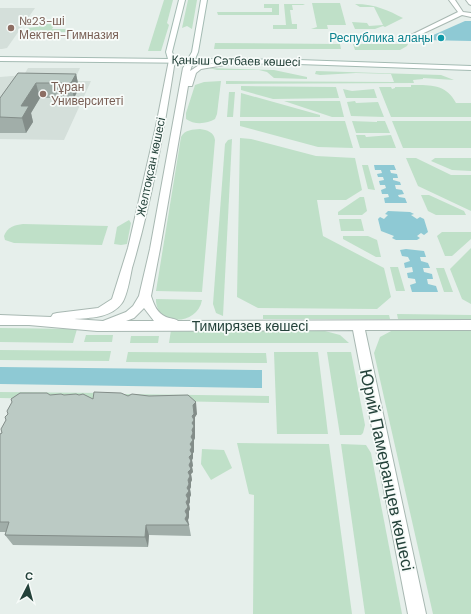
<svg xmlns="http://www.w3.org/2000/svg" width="471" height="614" font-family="'DM Sans',sans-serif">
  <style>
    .built { fill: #d4dfda }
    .green { fill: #bfe0c8 }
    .water { fill: #8ec9d4 }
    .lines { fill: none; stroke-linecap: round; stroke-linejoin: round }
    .pedestrian-casing { stroke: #a8b8b2; stroke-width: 2 }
    .minor-casing { stroke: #a8b8b2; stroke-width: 2 }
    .tertiary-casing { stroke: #a8b8b2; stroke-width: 2 }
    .secondary-casing { stroke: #a4bbb3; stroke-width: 2 }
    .pedestrian { fill: #fff; fill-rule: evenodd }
    .minor { fill: #fff; fill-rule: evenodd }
    .tertiary { fill: #fff; fill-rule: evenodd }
    .secondary { fill: #fff; fill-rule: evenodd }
    .wall { fill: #a1aea9 }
    .shaded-wall { fill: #838d89 }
    .building { fill: #bbcac4; stroke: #838d89 }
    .education-dot { fill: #8d6e63; stroke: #f7fbf9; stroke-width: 1.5 }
    .culture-dot { fill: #0f9aa8; stroke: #f7fbf9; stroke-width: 1.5 }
    .labels { text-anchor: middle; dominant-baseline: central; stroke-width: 3.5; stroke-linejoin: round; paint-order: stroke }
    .far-education-label { font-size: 12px; fill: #785e54; stroke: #f7fbf9; text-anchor: start }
    .far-culture-label { font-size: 12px; fill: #0d838f; stroke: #f7fbf9; text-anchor: end }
    .far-street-label { font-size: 12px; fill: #24423a; stroke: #f7fbf9 }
    .street-label { font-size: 14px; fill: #24423a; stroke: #f7fbf9 }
    .near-street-label { font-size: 17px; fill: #24423a; stroke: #f7fbf9 }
  </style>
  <rect width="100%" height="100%" fill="#e6efeb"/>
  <g class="built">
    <path d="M0,8H35L7,48L2,49H0Z"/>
    <path d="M28,68H80L74,81H91L64,140L0,139V77L24,75Z"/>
  </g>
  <g class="green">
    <path d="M164,0H173L167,23L169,25L161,51H148Z"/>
    <path d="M188,0H197L192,29L187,26L182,28Z"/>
    <path d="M312,3H340L346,25H327L328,29H311L317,27Z"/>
    <path d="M264,4H279V15H218L217,12H272V8H264Z"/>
    <path d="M284,4H303L305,5H292L293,10H290L292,24H297V29H273V25H286Z"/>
    <path d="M355,4C376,4 389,11 403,18L385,27L383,26L375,29H355L352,22L367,23L369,26L383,25L374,7H360Z"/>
    <path d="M56,22L52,29H71L70,32H25L27,28L36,27L38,24Z"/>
    <path d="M215,43L340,44L341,49H214Z"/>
    <path d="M353,44H408L407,46L400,50H355Z"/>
    <path d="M209,68L274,70L307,77V79L274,78L267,72L259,70H217Z"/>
    <path d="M316,71L441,75L454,80L423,78V79L413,80L414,83L226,84V81L394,82L391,74L356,73L320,75L315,74Z"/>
    <path d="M221,81L217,114L215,119C207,124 194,125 186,119V113L195,85L204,82Z"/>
    <path d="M411,85C431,85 446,84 456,103H471V117H391L379,87H391L392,89L395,88V87H411Z"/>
    <path d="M241,86L336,87L339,98L273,99L241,90Z"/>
    <path d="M343,89L352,91L374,89L377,98H346Z"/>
    <path d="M229,92H235L233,117H227Z"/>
    <path d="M241,93L320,115V117H240Z"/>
    <path d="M284,101H340L344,117H332Z"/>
    <path d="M355,101L356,103L378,102L384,117L351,116L347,102Z"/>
    <path d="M240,121H345L353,148L318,147L240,126Z"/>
    <path d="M352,121L377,122V121H385L390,133H356Z"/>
    <path d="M392,121H471V148H403Z"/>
    <path d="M200,129C207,130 214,132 215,140L202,292L156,291L181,137C185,129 193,130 200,129Z"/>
    <path d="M356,135H365L366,137L391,135L396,148H360Z"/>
    <path d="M240,138L251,139L316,156L355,158L362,190L346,200H317L323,236L384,268L391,297L377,309L258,308L237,297Z"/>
    <path d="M232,139L223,316L216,313L213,304L225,144L228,140Z"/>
    <path d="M406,158H416L451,175H471V211L418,186Z"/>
    <path d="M435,158H471V171L452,170L431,161Z"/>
    <path d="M362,165H368L375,190L368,189Z"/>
    <path d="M421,195H429L464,211L466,215H436L428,211Z"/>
    <path d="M360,197H364L367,211L362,215H338V212Z"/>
    <path d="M339,219H361L364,231H341Z"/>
    <path d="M129,220L131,223L127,244L121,245L114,244L117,227Z"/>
    <path d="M23,224L108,226L102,245L14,243L5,240L4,236C7,227 15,225 23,224Z"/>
    <path d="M442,232H471V239L452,256H445L437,236Z"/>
    <path d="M343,236H368L377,240L381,257H376L343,239Z"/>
    <path d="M471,248V304L462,299L450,269Z"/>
    <path d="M390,267H398L405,291H396Z"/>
    <path d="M436,268H444L453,292H444Z"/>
    <path d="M156,299L202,300C197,327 155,326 156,299Z"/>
    <path d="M397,314L471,315V320L398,319Z"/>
    <path d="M263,315H389L390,319H263Z"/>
    <path d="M0,328L77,329L73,343L0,342Z"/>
    <path d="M171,330L325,331L340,335L349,343H169Z"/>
    <path d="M393,330H471V614H433L374,353L380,337Z"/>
    <path d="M86,335H113L112,342H84Z"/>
    <path d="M131,336H159L158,343H130Z"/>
    <path d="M0,350L111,351L109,361L0,360Z"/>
    <path d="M128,352L266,353L267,363L126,362Z"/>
    <path d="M274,352H318L328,434H277Z"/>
    <path d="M327,352H351L365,425L363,433L361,435H340Z"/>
    <path d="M0,392L103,393L101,400L0,398Z"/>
    <path d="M120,394L269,396V403L119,400Z"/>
    <path d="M237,443L329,444L352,614H253L254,495L249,494Z"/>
    <path d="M341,444L366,445L371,453L402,614H365Z"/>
    <path d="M202,449L224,450L232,468L211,480L201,464Z"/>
  </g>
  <g class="water">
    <path d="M465,21H471V41L422,40Z"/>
    <path d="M374,165H394L396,170H390L391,173L397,174L398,178H393V180L400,182L401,185H395L396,189L402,190L404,194L398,195L399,197L405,198L407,203H385L384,198L389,197L388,194H382L381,190L386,188L385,185H380L379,181L384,180L383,177H378L377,174L382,173L381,170H375Z"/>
    <path d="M388,211L410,212L414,214L411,215L417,219L420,217L424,219L428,232L424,235L421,233L417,236L420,238L417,240H396L392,238L394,236L381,231L378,219L380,217L384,219L388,215L385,214Z"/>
    <path d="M406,249L424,251L426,257H420L421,261L428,263L430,268H423L424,272L432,274L433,279H427L428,284L436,286L438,292H412L410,285L416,283L415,279L408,278L407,273L413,272L412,267L405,268L404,263L410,261L408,257L402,256L400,250Z"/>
    <path d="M0,367L262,370V388L0,384Z"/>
  </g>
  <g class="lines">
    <defs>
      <path id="pedestrian" d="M466,0H471V5L469,4Z"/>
      <path id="minor" d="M449,0H455L463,12L471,13V17L462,15L409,40H405V38L458,12Z"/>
      <path id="tertiary" d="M172,58L175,60C164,130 152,201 132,268C130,278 127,296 122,303C111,318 90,318 74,319L103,321L126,312L133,306L139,296L150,249L183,68L189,59L191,58L194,60L190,71L199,65L238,60L239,61L236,63L201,69L196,73L192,86H188L160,249L151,296C154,305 157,313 166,317C170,319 175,318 178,321L471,320V330H365L426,614H408L353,330L97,331L29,325H0V315L51,317L53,314L57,313L98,308L112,299L128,248L156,126L169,60ZM144,308L154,321H126L134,318Z"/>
      <path id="secondary" d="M179,0H185L172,52L175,59H188L192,52L201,0H207L198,52L195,59L298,60L471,66V70L298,64L0,61V57L168,59L166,52Z"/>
    </defs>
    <use href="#pedestrian" class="pedestrian-casing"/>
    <use href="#minor" class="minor-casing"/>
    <use href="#tertiary" class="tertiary-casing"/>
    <use href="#secondary" class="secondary-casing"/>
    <use href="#pedestrian" class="pedestrian"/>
    <use href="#minor" class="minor"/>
    <use href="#tertiary" class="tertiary"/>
    <use href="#secondary" class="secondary"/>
  </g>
  <g class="wall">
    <path d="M18,73L76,74L79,88L74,98H40L31,113L33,122L26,133H0V98Z"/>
    <path d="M50,395H79L93,399L128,396L197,414L195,417V438L194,440V445L193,446L194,452L193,453V458L192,460L193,466L192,467L193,472L191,474L192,480L191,482V487L190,489L191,495L190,497V502L189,504L190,509L189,511V517L188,520L191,536L149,535L148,547L13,545L5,535L6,532H0V434Z"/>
  </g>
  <g class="shaded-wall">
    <path d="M76,74L79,88L74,98L71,83Z"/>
    <path d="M36,83L40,98L31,113L33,122L26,133L22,118L21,106Z"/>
    <path d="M196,402L197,414L195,417V438L194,440V452L193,453V458L192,460L193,466L192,467L193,472L191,474L192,480L191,482V487L190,489L191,495L190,497V502L189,504L190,509L189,511V517L188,520L189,525L185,519L193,405Z"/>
    <path d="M146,525L149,535L148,547L145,537Z"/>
  </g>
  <g class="building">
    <path d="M18,73L76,74L71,83H36L21,106H29L22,118L0,117V98Z"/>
    <path d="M94,392L121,393L128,396L132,394L149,396L188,395L196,402L193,405L194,414L192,416L194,420L192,423L194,426L192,430L193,433L191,437L193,440L190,444L192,447L190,450L192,454L189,457L191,461L189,465L191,469L188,472L190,476L188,480L189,484L187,488L189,491L186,495L188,499L186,502L188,507L185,511L187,515L185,519L189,525H146L145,537L5,535L9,522H0V434L2,433L1,429L6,420L5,417L8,414L7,411L12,402L11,399L20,393H47L50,395L61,394L64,395L76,394L79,395L83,394L93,399Z"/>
  </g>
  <g class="education-dot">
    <circle cx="11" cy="28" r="4"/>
    <circle cx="43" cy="94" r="4"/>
  </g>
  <circle class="culture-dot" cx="441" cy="38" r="4"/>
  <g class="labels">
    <g class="far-education-label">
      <text x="19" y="21">№23-ші<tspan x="19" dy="14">Мектеп-Гимназия</tspan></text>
      <text x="51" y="87">Тұран<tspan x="51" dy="14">Университеті</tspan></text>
    </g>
    <g class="far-culture-label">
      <text x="433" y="38">Республика алаңы</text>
    </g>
    <g class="far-street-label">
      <text transform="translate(236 61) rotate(1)">Қаныш Сәтбаев көшесі</text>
      <text transform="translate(151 167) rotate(-78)">Желтоқсан көшесі</text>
    </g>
    <g class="street-label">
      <text x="250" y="326">Тимирязев көшесі</text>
    </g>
    <g class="near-street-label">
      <text transform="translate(387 470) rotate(78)">Юрий Памеранцев көшесі</text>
    </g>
  </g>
  <g transform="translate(28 586) rotate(6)" stroke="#f7fbf9" stroke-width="3" paint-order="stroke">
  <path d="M0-3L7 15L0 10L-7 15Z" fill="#24423a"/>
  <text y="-6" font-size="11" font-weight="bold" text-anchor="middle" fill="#24423a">С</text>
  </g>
</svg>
